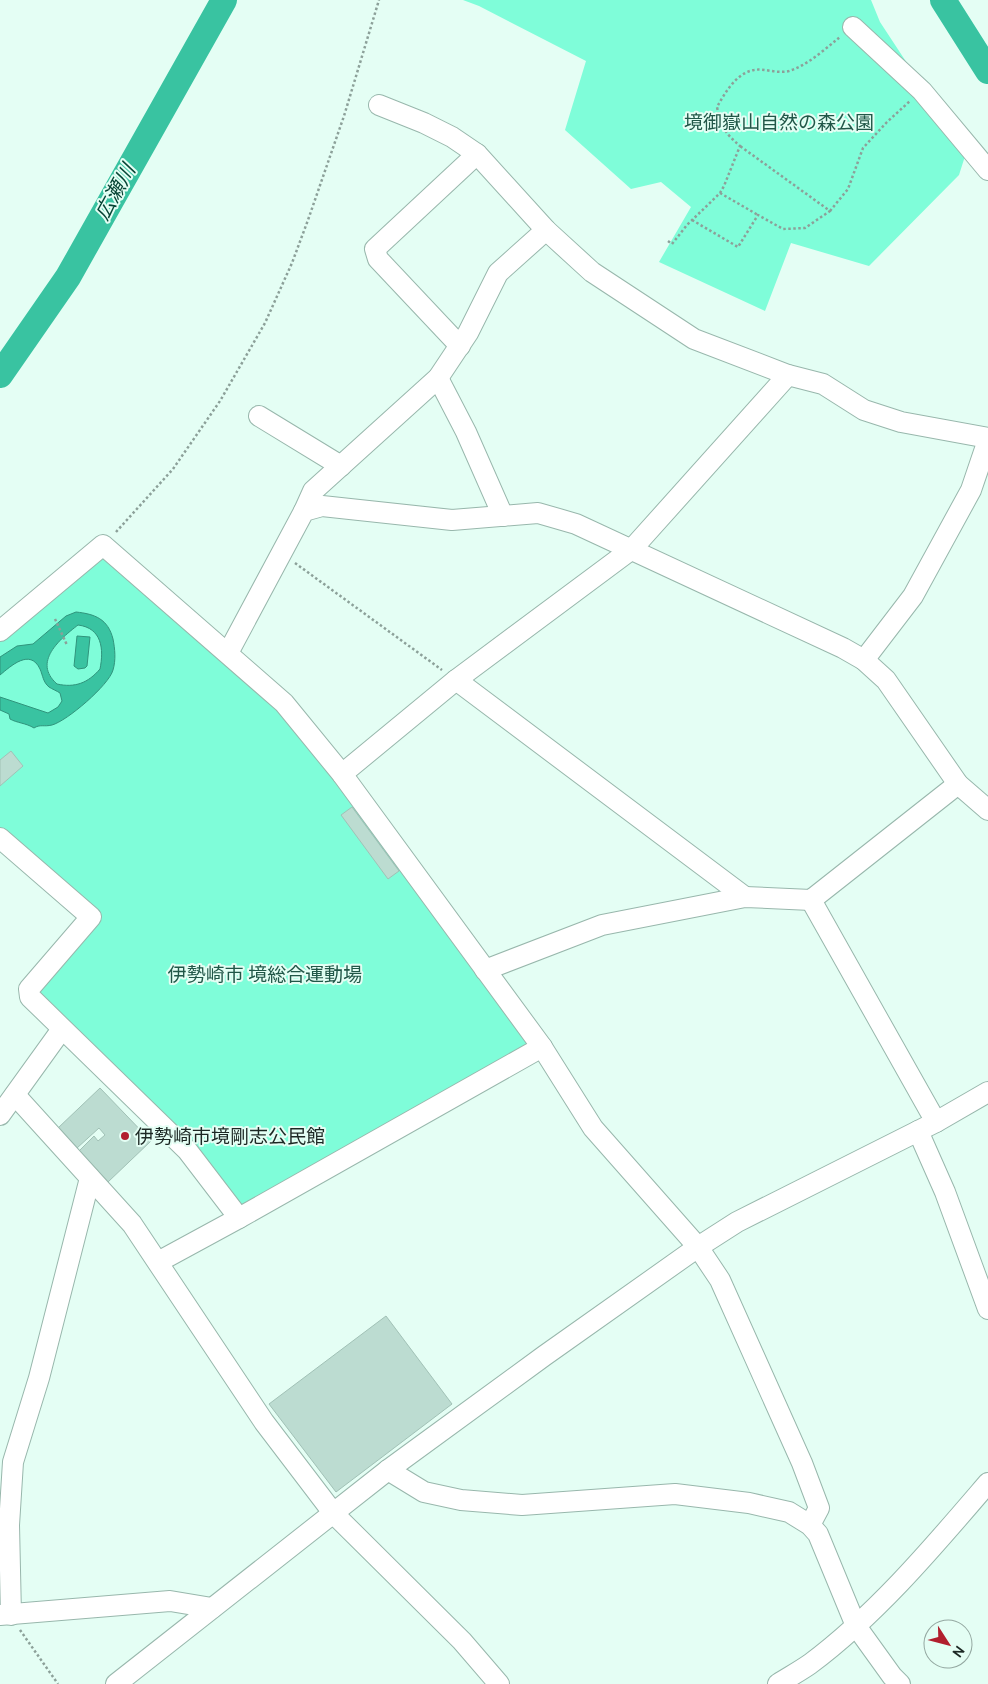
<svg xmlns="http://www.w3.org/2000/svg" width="988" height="1684" font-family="Cabin,'Noto Sans JP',sans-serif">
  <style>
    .green { fill: #7ffdd9 }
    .water { fill: #39c3a1; stroke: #30947c; fill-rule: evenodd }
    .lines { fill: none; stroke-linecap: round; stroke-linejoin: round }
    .river { stroke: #39c3a1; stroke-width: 26 }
    .building { fill: #bcdcd1; stroke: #a1c1b6 }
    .minor-casing { stroke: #98b7ac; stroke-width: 22 }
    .path { stroke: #8ca099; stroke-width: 2.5; stroke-dasharray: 2.5 2.5; stroke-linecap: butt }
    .minor { stroke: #fff; stroke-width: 20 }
    .poi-dot { fill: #b11f2e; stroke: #e4fef4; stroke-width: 2 }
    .labels { text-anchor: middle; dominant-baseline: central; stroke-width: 4; stroke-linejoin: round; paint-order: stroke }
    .park-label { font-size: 19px; fill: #215748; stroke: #e4fef4 }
    .poi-label { font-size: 19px; fill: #1c2824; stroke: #e4fef4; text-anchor: start }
    .water-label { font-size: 20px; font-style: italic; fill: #074435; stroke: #e4fef4 }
  </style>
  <rect width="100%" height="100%" fill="#e4fef4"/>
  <g class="green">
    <path d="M463,0H871L880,22L966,153L959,175L869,266L791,243L765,311L659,262L691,207L661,182L631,189L565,130L586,61L479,6Z"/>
    <path d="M104,556L297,727L527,1038V1045L247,1206L237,1204L39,995L40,987L101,917L0,830V641Z"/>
  </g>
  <g class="water">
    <path d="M76,612C95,614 108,619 113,639C115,649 116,660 113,670C109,685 67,721 52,725C44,727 40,724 34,728C26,723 17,723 10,719L9,714L0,710V697L48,713L58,707L62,701L60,693C57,691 52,689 49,687C43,682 43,676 40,669C30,648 11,666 0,675V657L17,646L33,644L66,616ZM78,625C102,628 104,649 100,669C88,683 75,688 57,684C32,662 60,639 78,625Z"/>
    <path d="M77,636L90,637L87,666L85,668L78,669L74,666Z"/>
  </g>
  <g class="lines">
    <g class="river">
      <path d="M943,0L988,71"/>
      <path d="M0,375L68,277L224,0"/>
    </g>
  </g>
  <g class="building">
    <path d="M11,751L23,766L0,786V760Z"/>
    <path d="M352,807L399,871L388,879L341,815Z"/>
    <path d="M100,1088L151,1141L108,1182L79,1151L94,1136L98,1141L105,1135L99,1128L77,1148L58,1128Z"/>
    <path d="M386,1316L452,1404L336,1492L269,1404Z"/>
  </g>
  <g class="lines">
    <defs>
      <g id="minor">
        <path d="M853,27L922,91L988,170"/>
        <path d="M379,105L424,123L452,137L477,154L546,230L592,272L694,339L788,375L823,384L864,410L901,422L988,438"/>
        <path d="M460,346L378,259L375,249L477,154"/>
        <path d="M438,378L466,432L503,516"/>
        <path d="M259,416L341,466"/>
        <path d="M304,511L313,491L438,378L468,333L498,273L546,230"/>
        <path d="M0,631L103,545L284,703L342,774L542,1047L593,1128L698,1247L720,1280L802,1463L819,1508L810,1525"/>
        <path d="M228,653L304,511L322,506L452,520L538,513L576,524L843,648L864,660L886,680L958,784L988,810"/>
        <path d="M864,660L913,596L971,490L988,440"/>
        <path d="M456,680L745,897"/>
        <path d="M342,774L456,680L632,549L788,375"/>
        <path d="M0,838L91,917L29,989L30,997L187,1150L239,1218"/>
        <path d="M811,900L936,1122"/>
        <path d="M485,970L602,925L745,897L811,900L958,784"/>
        <path d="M15,1095L132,1224L264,1422L334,1514L462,1641L499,1684"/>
        <path d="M0,1115L62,1029"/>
        <path d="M918,1131L945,1192L988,1309"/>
        <path d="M158,1262L239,1218L542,1047"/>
        <path d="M388,1470L424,1492L461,1500L522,1505L675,1494L749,1503L789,1512L810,1525L818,1534L856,1626L892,1676L900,1684"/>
        <path d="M0,1615L170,1601L212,1608"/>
        <path d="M11,1615L9,1525L13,1462L39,1378L90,1178"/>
        <path d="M116,1684L388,1470L544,1356L698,1247L737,1222L936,1122L988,1092"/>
        <path d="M778,1684C789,1677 800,1671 810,1664C877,1614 934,1546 988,1483"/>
      </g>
    </defs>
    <use href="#minor" class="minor-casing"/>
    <g class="path">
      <path d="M720,193L758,215"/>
      <path d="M830,211L848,189L863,148L887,122L910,101"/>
      <path d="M692,220L738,247L758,215L783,229L805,228L830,211L740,146"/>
      <path d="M668,241L672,244L687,225L720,193L724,186L740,146C725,133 721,127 717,107C725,93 736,73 754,70C764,68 777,74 789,71C808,65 825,49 840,37"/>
      <path d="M116,532L173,469L220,401L265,323L292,263L308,220L344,116L379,0"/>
      <path d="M295,563L442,670"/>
      <path d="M55,619L67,645L60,630"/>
      <path d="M20,1630L58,1684"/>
    </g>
    <use href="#minor" class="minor"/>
  </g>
  <circle class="poi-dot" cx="125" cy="1136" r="5"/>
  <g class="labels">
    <g class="park-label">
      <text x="779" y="122">境御嶽山自然の森公園</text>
      <text x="265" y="974">伊勢崎市 境総合運動場</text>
    </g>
    <g class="poi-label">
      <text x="135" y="1136">伊勢崎市境剛志公民館</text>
    </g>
    <g class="water-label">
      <text transform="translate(115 192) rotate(-61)">広瀬川</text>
    </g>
  </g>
  <g transform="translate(948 1644) rotate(126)"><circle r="24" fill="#e4fef4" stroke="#94a8a1"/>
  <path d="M0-4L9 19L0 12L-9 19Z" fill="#b11f2e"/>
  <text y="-8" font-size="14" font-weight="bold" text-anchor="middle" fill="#1c2824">N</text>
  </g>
</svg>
